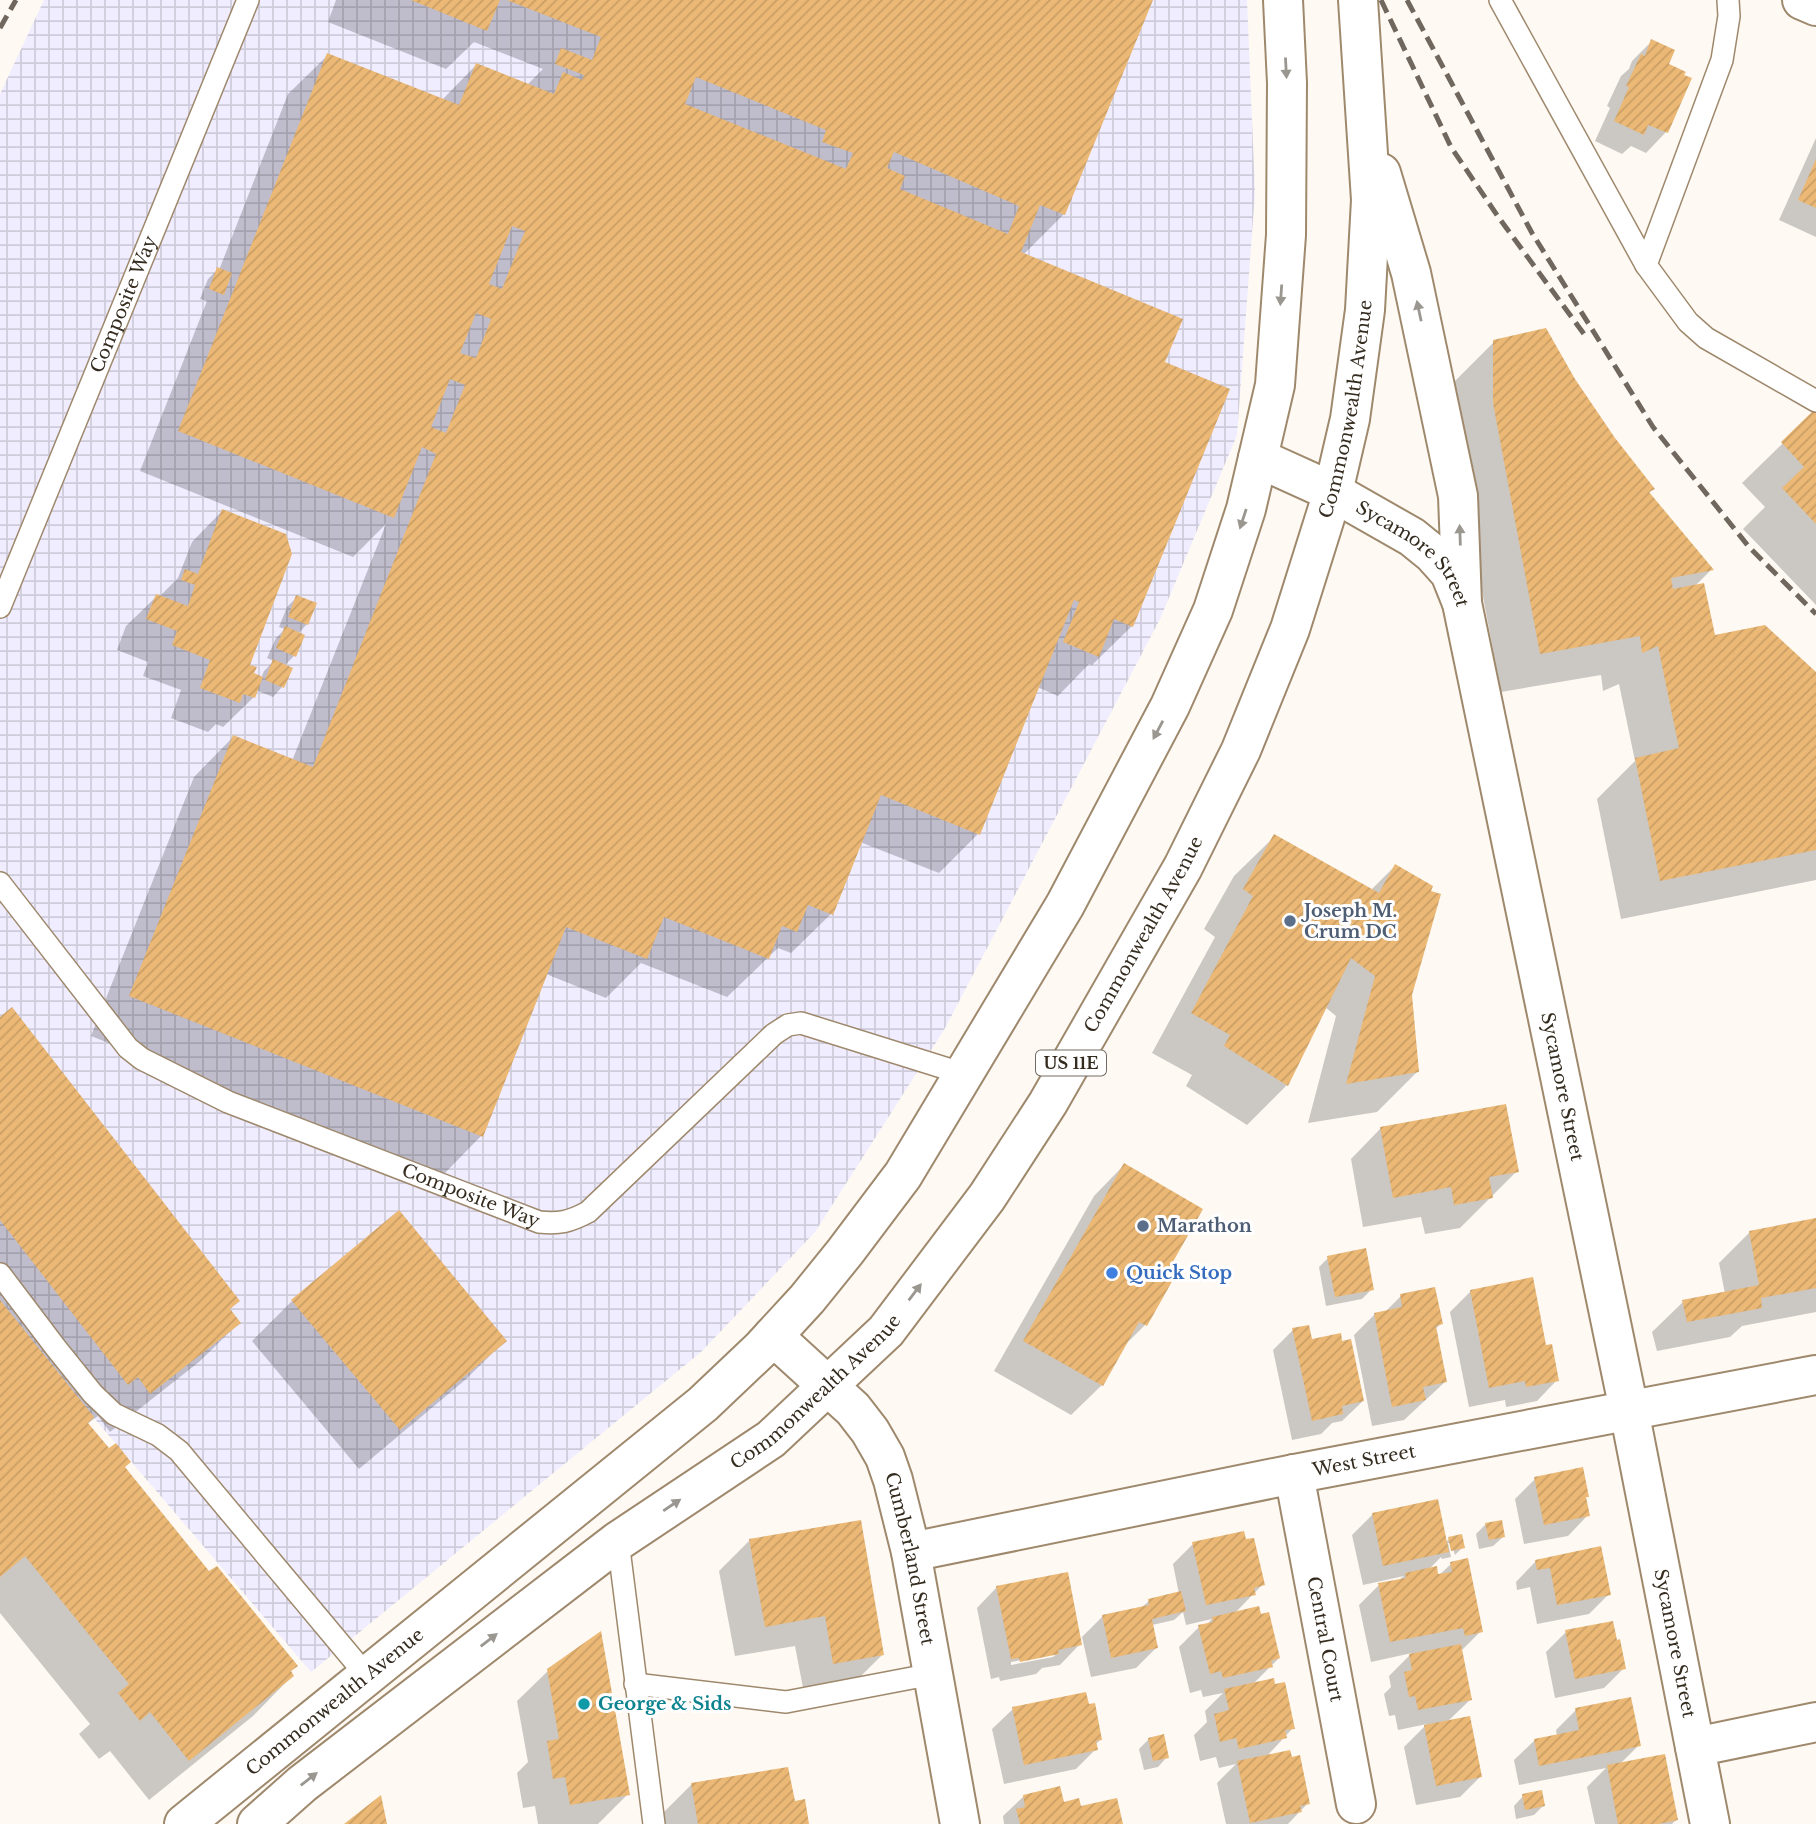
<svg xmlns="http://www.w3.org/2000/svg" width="1816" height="1824" font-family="'Libre Baskerville',serif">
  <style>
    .industrial { fill: url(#industrial-grid) }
    .shadow { fill: #0003; fill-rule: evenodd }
    .building { fill: url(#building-hatch); fill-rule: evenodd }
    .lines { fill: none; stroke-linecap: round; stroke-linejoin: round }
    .service-casing { stroke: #9f896d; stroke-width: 24 }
    .minor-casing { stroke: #9f896d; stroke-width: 42 }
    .tertiary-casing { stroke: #9f896d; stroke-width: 42 }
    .secondary-casing { stroke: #9f896d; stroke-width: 42 }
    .trunk-casing { stroke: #9f896d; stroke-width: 42 }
    .service { stroke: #fff; stroke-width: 21 }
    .minor { stroke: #fff; stroke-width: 38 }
    .tertiary { stroke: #fff; stroke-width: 38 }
    .secondary { stroke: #fff; stroke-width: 38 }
    .trunk { stroke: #fff; stroke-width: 38 }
    .rail { stroke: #70685e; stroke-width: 5; stroke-dasharray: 14 7; stroke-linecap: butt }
    .oneway { fill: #9a9690 }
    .service-dot { fill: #5c6f8a; stroke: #fff; stroke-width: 2.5 }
    .shop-dot { fill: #3f7fe0; stroke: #fff; stroke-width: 2.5 }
    .culture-dot { fill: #0f9aa8; stroke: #fff; stroke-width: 2.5 }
    .labels { text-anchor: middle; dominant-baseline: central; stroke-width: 6; stroke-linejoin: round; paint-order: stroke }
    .shield { fill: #fff; stroke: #726b63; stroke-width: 2 }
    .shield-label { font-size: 16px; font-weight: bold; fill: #352c20 }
    .street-label { font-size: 18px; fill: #352c20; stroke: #fff }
    .service-label { font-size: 18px; font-weight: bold; fill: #4e5e75; stroke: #fff; text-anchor: start }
    .shop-label { font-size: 18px; font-weight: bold; fill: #366cbe; stroke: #fff; text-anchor: start }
    .culture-label { font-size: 18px; font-weight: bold; fill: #0d838f; stroke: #fff; text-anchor: start }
  </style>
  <defs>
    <pattern id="industrial-grid" width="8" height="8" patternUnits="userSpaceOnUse" patternTransform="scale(1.75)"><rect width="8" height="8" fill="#efedff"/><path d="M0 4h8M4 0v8" fill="none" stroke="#cecbda"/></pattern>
    <pattern id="building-hatch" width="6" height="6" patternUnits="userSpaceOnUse" patternTransform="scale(1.75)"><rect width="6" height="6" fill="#ebb875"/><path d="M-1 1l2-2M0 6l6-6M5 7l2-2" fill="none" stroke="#ca9e65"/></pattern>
  </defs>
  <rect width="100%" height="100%" fill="#fef9f3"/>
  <path class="industrial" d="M44,0H1247L1255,193L1237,435L1160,619L944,1030L815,1232L701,1352L311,1672L0,1308V94Z"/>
  <g class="shadow">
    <path d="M336,0H1151L1064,214L1023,255L1163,363L1132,626L1092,665L1089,664L1058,696L1037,687L978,834L939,873L860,842L831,914L791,953L778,948L727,997L641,963L606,998L546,974L481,1136L442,1176L91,1036L194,777L233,737L292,761L386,524L353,557L140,471L207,301L200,299L208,279L218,269L219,270L288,94L328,55L442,100L476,65L527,85L543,69L474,42L446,69L328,22Z"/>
    <path d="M1652,41L1666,65L1690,79L1666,132L1646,153L1631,146L1622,154L1595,141L1610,108L1607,106L1621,76L1629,69L1632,61Z"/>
    <path d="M1816,138V237L1779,220Z"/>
    <path d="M1494,342L1573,380L1614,439L1653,489L1648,494L1711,570L1694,587L1713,637L1816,674V880L1621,919L1597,799L1635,761L1619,684L1603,691L1601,675L1501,692L1454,443V382Z"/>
    <path d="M1815,412L1816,413V605L1743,529L1765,507L1742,483Z"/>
    <path d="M222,511L248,666L252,674L261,678L264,671L274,661L267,658L276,638L285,629L279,627L287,607L297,597L307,624L298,634L294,656L284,666L282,687L273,697L256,690L254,697L223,727L216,724L208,732L171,718L181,690L143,676L148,662L117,650L126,626L157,596L159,597L178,578L192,542Z"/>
    <path d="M1274,837L1371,890L1395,866L1410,995L1417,1072L1377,1112L1308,1123L1336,1016L1325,1007L1287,1085L1247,1125L1186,1086L1192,1075L1152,1053L1215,937L1204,929L1234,876Z"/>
    <path d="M0,1019L239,1323L199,1362L110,1432L98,1416L87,1424L292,1676L253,1716L149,1800L110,1751L99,1759L79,1734L90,1724L0,1613Z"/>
    <path d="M1381,1128L1517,1171L1460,1228L1425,1234L1421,1217L1363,1227L1351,1159Z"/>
    <path d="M1124,1165L1163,1275L1145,1325L1122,1348L1102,1385L1071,1415L994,1371L1094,1196Z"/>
    <path d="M398,1212L505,1341L465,1380L359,1469L252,1341L292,1301Z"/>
    <path d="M1816,1220V1312L1742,1326L1730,1337L1657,1351L1652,1332L1683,1302L1725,1294L1719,1263L1749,1233Z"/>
    <path d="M1328,1258L1372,1289L1362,1299L1326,1306L1319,1267Z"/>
    <path d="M1471,1291L1545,1347L1557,1380L1537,1401L1506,1407L1505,1400L1469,1407L1450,1312Z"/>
    <path d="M1401,1296L1441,1324L1435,1329L1445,1382L1404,1420L1372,1426L1354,1335L1375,1314L1385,1312Z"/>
    <path d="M1293,1330L1311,1341L1363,1401L1342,1421L1332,1423L1321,1434L1292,1440L1273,1350Z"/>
    <path d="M1535,1479L1584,1499L1588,1515L1568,1536L1524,1544L1515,1499Z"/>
    <path d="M1372,1515L1445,1543L1449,1539L1463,1547L1455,1555L1451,1543H1448L1451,1557L1442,1559L1441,1557L1428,1570L1437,1577L1451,1564L1481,1631L1461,1651L1471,1699L1447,1722L1480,1777L1460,1797L1416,1805L1404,1747L1427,1724L1398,1730L1395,1715L1389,1716L1384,1694L1391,1687L1389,1676L1412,1653L1371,1662L1359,1605L1379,1585L1398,1581L1404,1576L1363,1585L1352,1535Z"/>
    <path d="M1486,1524L1503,1537L1493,1546L1479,1549L1476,1534Z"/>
    <path d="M750,1540L882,1655L852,1685L804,1693L795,1646L735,1656L719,1571Z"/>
    <path d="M1193,1544L1263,1584L1235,1613L1279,1658L1252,1685L1293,1728L1266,1757L1308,1803L1288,1824H1226L1217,1783L1236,1764L1219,1768L1216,1757L1200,1761L1194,1735L1207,1722L1205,1711L1223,1693L1203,1697L1201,1690L1190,1693L1179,1647L1199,1627L1205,1626L1212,1619L1186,1625L1183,1612L1174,1620L1152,1625L1156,1648L1136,1668L1091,1677L1082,1637L1103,1616L1141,1608L1149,1601L1179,1594L1173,1564Z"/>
    <path d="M1536,1561L1609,1594L1589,1614L1537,1624L1530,1587L1517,1590L1516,1582Z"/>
    <path d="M997,1587L1080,1644L1060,1665L1042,1668L1036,1674L1000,1681L999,1677L991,1679L977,1608ZM1058,1653L1053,1657L1011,1665V1662Z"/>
    <path d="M1566,1632L1624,1668L1604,1688L1555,1698L1546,1652Z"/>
    <path d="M548,1671L628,1794L598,1824H538L535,1806L523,1808L517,1773L528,1762L517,1701Z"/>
    <path d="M1013,1709L1100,1740L1095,1745L1096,1749L1076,1769L1004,1784L992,1729Z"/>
    <path d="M1576,1710L1639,1745L1620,1764L1676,1820L1672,1824H1595L1587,1787L1606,1768L1519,1785L1514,1760L1535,1740L1557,1736L1556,1730Z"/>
    <path d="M1149,1739L1167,1757L1158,1767L1144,1770L1139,1749Z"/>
    <path d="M692,1784L793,1803L807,1824H652Z"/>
    <path d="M1024,1796L1079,1808L1121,1824H1004L1003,1816Z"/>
    <path d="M1523,1796L1543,1806L1534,1815L1516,1819L1514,1806Z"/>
  </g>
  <g class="building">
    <path d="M411,0H500L487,31Z"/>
    <path d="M507,0H1153L1065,215L1040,205L1021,252L1183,319L1165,362L1230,389L1133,627L1114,619L1099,657L1063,642L1079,602L1074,600L980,835L881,795L833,915L808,905L797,932L782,926L769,959L664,917L647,959L566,927L483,1137L129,996L233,735L313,767L436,454L422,447L394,518L178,431L327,53L459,105L476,63L554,94L563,72L582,80L584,75L555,64L561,48L592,60L601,37ZM696,77L826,130L822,142L853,153L846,169L685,104ZM894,152L1019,206L1008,234L900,189L905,176L887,168ZM512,226L525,231L502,289L489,284ZM476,313L491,319L476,358L460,353ZM450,379L465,385L446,433L431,427Z"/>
    <path d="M1651,39L1675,50L1669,64L1686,72L1684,75L1692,78L1668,133L1648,125L1644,135L1614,121L1629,87L1626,86L1641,54L1645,56Z"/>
    <path d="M1816,159V208L1798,200Z"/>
    <path d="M217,267L232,273L224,295L209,289Z"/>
    <path d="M1546,328L1575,379L1615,438L1655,489L1649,492L1714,570L1671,578L1673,589L1704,583L1715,635L1765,625L1816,672V850L1660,881L1635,758L1679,748L1658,646L1642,653L1640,636L1540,654L1493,403V340Z"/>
    <path d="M1815,409L1816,411V524L1782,488L1804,467L1781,442Z"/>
    <path d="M222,509L286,534L292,554L250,665L257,667L254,673L263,677L255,698L243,694L240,703L200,688L210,660L172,645L177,631L146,619L156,594L188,606L195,585L181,580L185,569L198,574Z"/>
    <path d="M296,595L317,603L308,625L288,617Z"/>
    <path d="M285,626L305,635L296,657L276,648Z"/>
    <path d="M273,659L293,668L284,688L265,680Z"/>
    <path d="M1274,834L1379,893L1395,864L1433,886L1431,891L1441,894L1412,995L1419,1072L1346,1084L1375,976L1351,958L1288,1086L1224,1046L1230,1035L1191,1013L1253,896L1243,889Z"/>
    <path d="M12,1007L240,1301L230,1309L241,1323L150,1394L138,1377L128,1385L0,1220V1017Z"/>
    <path d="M1506,1104L1519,1172L1489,1177L1493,1198L1454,1205L1451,1187L1393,1198L1380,1127Z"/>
    <path d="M1124,1163L1203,1209L1166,1274L1174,1278L1147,1326L1139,1322L1103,1386L1023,1341Z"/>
    <path d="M399,1210L507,1341L400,1430L291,1300Z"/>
    <path d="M1816,1218V1288L1761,1298L1762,1308L1687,1322L1682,1300L1759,1285L1749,1231Z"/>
    <path d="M1366,1248L1374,1290L1335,1297L1327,1256Z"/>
    <path d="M1533,1277L1546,1345L1552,1344L1559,1381L1526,1387L1525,1381L1489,1388L1470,1290Z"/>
    <path d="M1435,1287L1443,1324L1436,1326L1447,1382L1423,1387L1426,1400L1392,1407L1374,1313L1402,1307L1400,1294Z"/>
    <path d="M0,1300L94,1417L88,1423L109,1448L116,1443L131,1462L125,1467L209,1571L217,1566L298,1666L291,1671L294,1676L189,1761L150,1712L140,1721L118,1693L129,1684L25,1556L0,1577Z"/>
    <path d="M1309,1325L1312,1339L1341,1333L1342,1341L1351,1339L1364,1401L1342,1406L1343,1414L1312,1421L1292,1328Z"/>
    <path d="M1583,1467L1589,1497H1586L1590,1516L1544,1525L1534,1477Z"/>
    <path d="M1438,1499L1449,1552L1383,1566L1372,1513Z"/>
    <path d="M861,1520L884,1655L833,1664L825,1616L765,1627L749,1539Z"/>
    <path d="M1502,1520L1505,1537L1489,1540L1485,1523Z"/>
    <path d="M1244,1531L1246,1539L1254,1538L1265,1585L1254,1588L1256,1595L1206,1605L1192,1542Z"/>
    <path d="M1462,1534L1465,1548L1451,1551L1448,1537Z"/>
    <path d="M1601,1546L1611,1595L1557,1605L1550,1568L1537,1570L1535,1560Z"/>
    <path d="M1468,1558L1483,1632L1465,1636L1463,1628L1390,1642L1378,1583L1406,1578L1405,1573L1437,1566L1438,1574L1452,1572L1450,1562Z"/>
    <path d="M1068,1572L1082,1645L1058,1650L1059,1654L1020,1662L1019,1658L1011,1659L996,1586Z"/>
    <path d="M1181,1591L1186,1611L1152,1619L1158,1648L1111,1658L1102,1615L1149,1605L1148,1599Z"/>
    <path d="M1259,1606L1261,1614L1269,1612L1280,1658L1271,1661L1273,1667L1223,1678L1221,1671L1210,1674L1198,1625L1213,1622L1212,1617Z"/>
    <path d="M1613,1621L1617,1640L1620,1639L1626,1669L1575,1679L1565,1630Z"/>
    <path d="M601,1631L630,1795L570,1805L565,1777L553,1779L547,1741L559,1739L547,1669Z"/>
    <path d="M1461,1644L1472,1700L1418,1710L1415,1696L1409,1697L1404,1672L1412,1670L1409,1654Z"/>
    <path d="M1274,1678L1275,1684L1285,1682L1295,1729L1285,1730L1287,1738L1239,1749L1236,1738L1220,1742L1214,1714L1229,1710L1224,1689Z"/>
    <path d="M1086,1692L1089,1704L1095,1703L1102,1740L1096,1741L1098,1750L1024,1765L1012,1707Z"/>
    <path d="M1631,1697L1641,1746L1539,1766L1534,1739L1579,1730L1575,1708Z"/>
    <path d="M1470,1716L1482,1777L1436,1786L1424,1725Z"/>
    <path d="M1164,1734L1169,1758L1153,1761L1148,1738Z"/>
    <path d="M1290,1750L1292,1757L1300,1755L1310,1804L1300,1806L1302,1812L1250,1823L1237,1761Z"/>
    <path d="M1665,1754L1678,1820L1658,1824H1618L1607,1765Z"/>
    <path d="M788,1767L795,1801L805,1799L809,1824H698L691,1783Z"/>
    <path d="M1060,1786L1064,1802L1079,1798L1081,1806L1117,1798L1123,1824H1020L1016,1809L1025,1807L1023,1795Z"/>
    <path d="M1542,1790L1545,1806L1525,1810L1522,1794Z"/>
    <path d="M381,1795L387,1824H344Z"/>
  </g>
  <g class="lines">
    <defs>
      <g id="service">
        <path d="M1500,0L1646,265"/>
        <path d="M1728,0L1729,16L1722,60L1646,265L1688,322L1706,338L1816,401"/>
        <path id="s1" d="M0,607L248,0"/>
        <path id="s2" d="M0,883L128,1048L142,1059L228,1102L539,1222C560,1224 569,1222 588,1212L774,1034L788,1025L801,1023L964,1074"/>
        <path d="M0,1274L56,1348L93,1394L114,1414L158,1435L179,1451L367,1676"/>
        <path d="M618,1541L654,1824"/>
        <path d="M635,1684L786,1702L933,1674"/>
      </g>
      <g id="minor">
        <path d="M1802,0L1816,6"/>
        <path id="s3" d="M1294,1474L1356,1804"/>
        <path id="s4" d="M911,1552L1294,1474L1816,1375"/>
        <path d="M1695,1747L1816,1722"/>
      </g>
      <g id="tertiary">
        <path id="s5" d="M1258,458L1333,492L1412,537L1433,554L1450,573L1462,603L1629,1410L1710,1824"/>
      </g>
      <g id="secondary">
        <path id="s6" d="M773,1336L853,1409L870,1431L885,1457L893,1480L911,1552L960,1824"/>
      </g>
      <g id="trunk">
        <path d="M1381,173L1411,273L1458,496L1462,603"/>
        <path id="s7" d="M184,1824L703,1404L761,1349L807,1299L845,1252L903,1175L1065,905L1170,706L1213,610L1246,509L1275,385L1286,235L1287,83L1283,0"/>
        <path id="s8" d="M257,1824L302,1784L618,1541L771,1439L886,1331L987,1197L1048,1103L1183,867L1241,750L1290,629L1333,492L1350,419L1365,310L1371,200L1358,0"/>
      </g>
    </defs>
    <use href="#service" class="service-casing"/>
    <use href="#minor" class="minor-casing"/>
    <use href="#tertiary" class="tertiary-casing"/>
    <use href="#secondary" class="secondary-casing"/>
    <use href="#trunk" class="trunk-casing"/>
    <use href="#service" class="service"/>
    <use href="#minor" class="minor"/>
    <use href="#tertiary" class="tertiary"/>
    <use href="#secondary" class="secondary"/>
    <use href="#trunk" class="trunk"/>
    <g class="rail">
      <path d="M1381,0L1451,147L1499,218L1584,334"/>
      <path d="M1407,0L1532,233L1653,427L1749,547L1816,614"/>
      <path d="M0,28L16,0"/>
    </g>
  </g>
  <defs><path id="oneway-solid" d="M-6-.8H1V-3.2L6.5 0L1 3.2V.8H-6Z" transform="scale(1.75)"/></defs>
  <g class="oneway">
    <use href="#oneway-solid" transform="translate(1286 68) rotate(87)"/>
    <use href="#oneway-solid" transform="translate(1281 295) rotate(94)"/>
    <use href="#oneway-solid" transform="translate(1419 311) rotate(-102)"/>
    <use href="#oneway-solid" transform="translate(1243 519) rotate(108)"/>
    <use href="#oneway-solid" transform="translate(1460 535) rotate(-92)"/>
    <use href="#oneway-solid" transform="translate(1158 730) rotate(118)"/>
    <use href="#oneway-solid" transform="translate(915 1292) rotate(-53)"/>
    <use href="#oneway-solid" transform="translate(672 1505) rotate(-34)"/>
    <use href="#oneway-solid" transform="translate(489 1640) rotate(-38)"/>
    <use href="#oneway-solid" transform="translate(309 1779) rotate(-38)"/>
  </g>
  <g class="service-dot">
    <circle cx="1290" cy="921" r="7"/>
    <circle cx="1143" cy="1226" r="7"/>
  </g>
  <circle class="shop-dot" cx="1112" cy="1273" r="7"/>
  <circle class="culture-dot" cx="584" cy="1704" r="7"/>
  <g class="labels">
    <rect class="shield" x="1036" y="1050.5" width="70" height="25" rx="5"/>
    <g class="shield-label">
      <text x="1071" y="1063">US 11E</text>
    </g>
    <g class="street-label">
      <text stroke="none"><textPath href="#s1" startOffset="327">Composite Way</textPath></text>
      <text stroke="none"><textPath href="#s8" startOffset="1841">Commonwealth Avenue</textPath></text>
      <text stroke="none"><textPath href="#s5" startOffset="186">Sycamore Street</textPath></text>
      <text stroke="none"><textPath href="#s8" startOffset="1274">Commonwealth Avenue</textPath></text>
      <text stroke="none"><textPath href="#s5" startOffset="752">Sycamore Street</textPath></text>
      <text stroke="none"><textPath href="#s2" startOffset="583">Composite Way</textPath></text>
      <text stroke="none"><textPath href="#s8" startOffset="707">Commonwealth Avenue</textPath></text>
      <text stroke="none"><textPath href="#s4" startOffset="462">West Street</textPath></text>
      <text stroke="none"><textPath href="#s6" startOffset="271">Cumberland Street</textPath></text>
      <text stroke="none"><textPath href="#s3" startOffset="168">Central Court</textPath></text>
      <text stroke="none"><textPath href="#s5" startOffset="1320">Sycamore Street</textPath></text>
      <text stroke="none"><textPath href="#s7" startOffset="194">Commonwealth Avenue</textPath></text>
    </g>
    <g class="service-label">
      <text x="1304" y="911">Joseph M.<tspan x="1304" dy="21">Crum DC</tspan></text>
      <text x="1157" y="1226">Marathon</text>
    </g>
    <g class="shop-label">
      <text x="1126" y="1273">Quick Stop</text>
    </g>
    <g class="culture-label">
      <text x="598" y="1704">George &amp; Sids</text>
    </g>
  </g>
</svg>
